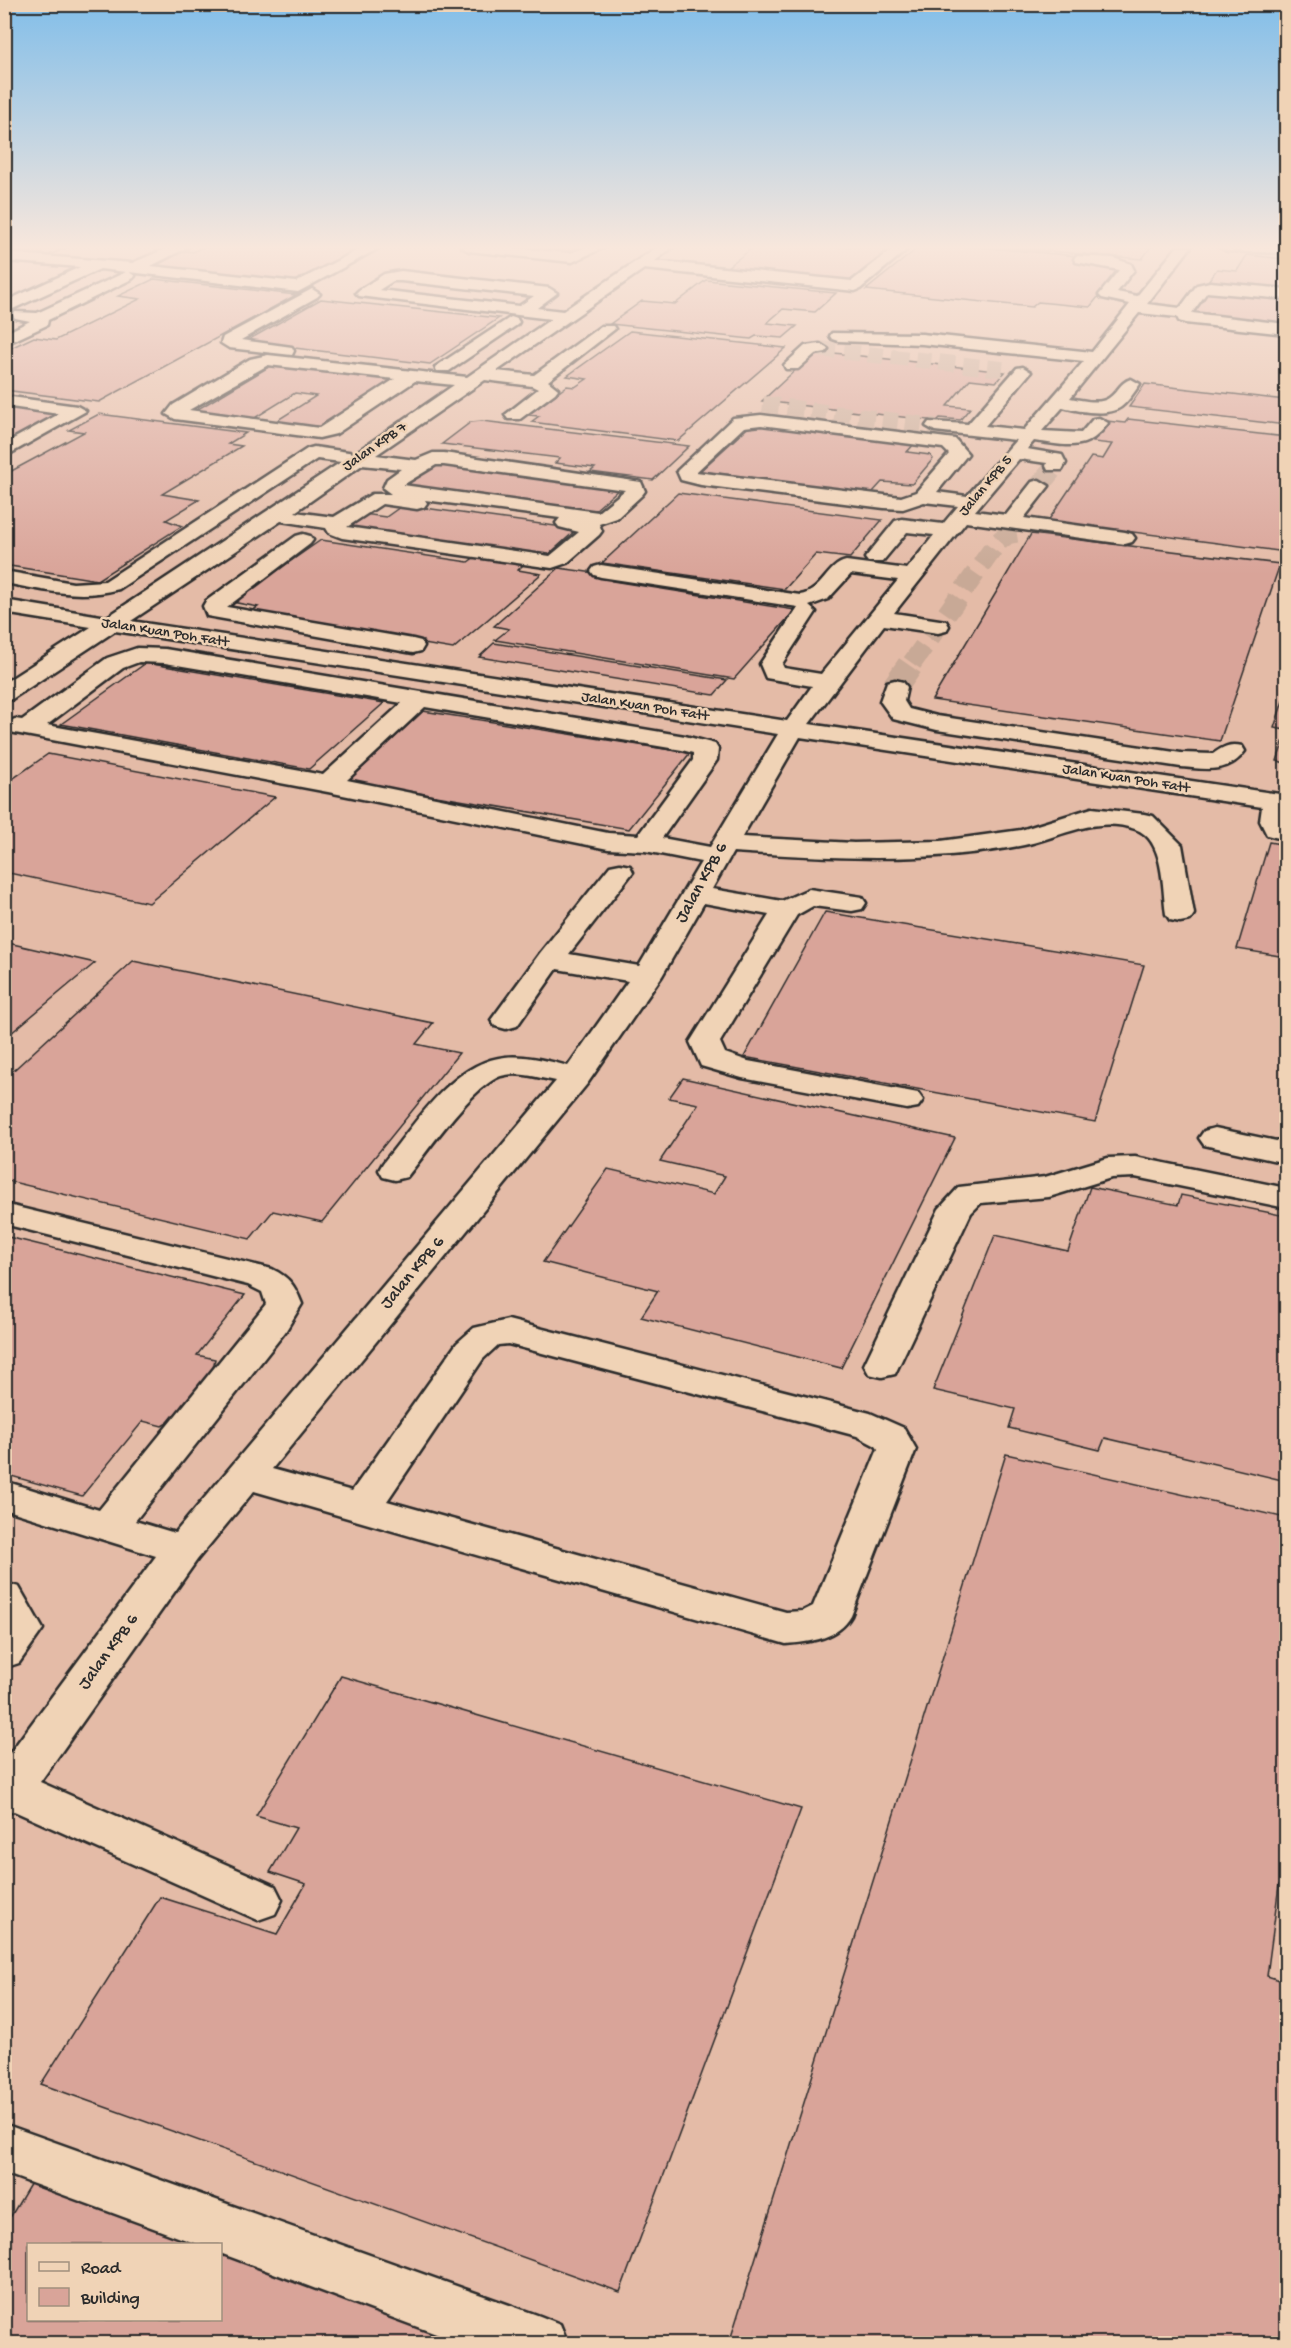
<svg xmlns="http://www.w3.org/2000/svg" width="1291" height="2348" font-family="'Gochi Hand',sans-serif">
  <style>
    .built { fill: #e4bba7; fill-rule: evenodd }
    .building { fill: #d9a499; stroke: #2b2b2b; stroke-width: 1.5 }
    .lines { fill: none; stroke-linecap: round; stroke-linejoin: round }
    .minor-tunnel-far2 { stroke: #c8a996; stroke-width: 16; stroke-dasharray: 16 8; stroke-linecap: butt }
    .minor-tunnel-far1 { stroke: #c8a996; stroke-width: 20; stroke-dasharray: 20 10; stroke-linecap: butt }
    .minor-tunnel { stroke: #c8a996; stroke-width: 26; stroke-dasharray: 26 13; stroke-linecap: butt }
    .minor-casing { stroke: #2b2b2b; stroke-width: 5 }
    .minor { fill: #f0d3b6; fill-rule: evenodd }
    .labels { text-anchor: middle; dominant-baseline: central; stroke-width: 5; stroke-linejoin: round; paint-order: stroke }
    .far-street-label { font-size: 15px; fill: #2b2b2b; stroke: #f0d3b6 }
    .street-label { font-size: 18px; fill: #2b2b2b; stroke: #f0d3b6 }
  </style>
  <rect width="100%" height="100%" fill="#efc9b1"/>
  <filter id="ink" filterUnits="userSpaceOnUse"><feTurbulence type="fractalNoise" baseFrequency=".0167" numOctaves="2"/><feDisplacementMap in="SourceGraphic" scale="12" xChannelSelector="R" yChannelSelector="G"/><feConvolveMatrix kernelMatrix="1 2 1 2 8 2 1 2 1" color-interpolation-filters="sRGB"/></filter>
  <g filter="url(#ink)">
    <path class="built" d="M5,247H1286V2343H5ZM28,2244H220V2320H28Z"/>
    <g class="building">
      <path d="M4,247H69L44,257L4,254Z"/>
      <path d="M197,247H366L297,284L150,268L185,251L193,252L203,247Z"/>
      <path d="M492,247H585L572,255L490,248Z"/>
      <path d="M754,247H891L851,282L723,270Z"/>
      <path d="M919,247H978L1077,256L1074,260L1112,263L1122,267L1090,307L1038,302L1032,307L866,290Z"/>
      <path d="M1001,247H1151L1142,259Z"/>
      <path d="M1247,255L1286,259V288L1208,281L1217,269L1237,271Z"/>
      <path d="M154,279L296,295L99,402L4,390V351L34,337L56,340L140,299L118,296Z"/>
      <path d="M706,280L836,293L815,312L783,309L767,323L797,326L783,338L756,336L751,339L610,324L642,301L675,304Z"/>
      <path d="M1210,289L1286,297V325L1192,316Z"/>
      <path d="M321,299L499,318L430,364L252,343L248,340Z"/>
      <path d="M630,331L786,348L678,441L531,422L539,416L528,415L567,386L575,387L587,379L567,376Z"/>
      <path d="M816,351L1005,372L996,382L970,379L947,406L970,408L960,420L940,418L937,421L762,401Z"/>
      <path d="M272,365L392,380L317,428L273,423L316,396L295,393L253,419L193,412Z"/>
      <path d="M1145,384L1286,400V425L1129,407Z"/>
      <path d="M4,405L64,413L4,445Z"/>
      <path d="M99,414L246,433L228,444L242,446L162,494L199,500L166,520L182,526L97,580L4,565V475L84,432L69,430Z"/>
      <path d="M1128,419L1286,437V552L1048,521L1091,457L1103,459L1112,444L1093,442L1107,421L1125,423Z"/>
      <path d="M482,421L689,446L653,480L590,472L595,468L555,463L560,458L442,444L471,422Z"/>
      <path d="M754,422L916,442L907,452L930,455L933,459L912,484L882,482L872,493L700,471Z"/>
      <path d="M430,463L620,488L594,511L400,485Z"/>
      <path d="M678,493L882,520L850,558L816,554L785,589L602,563Z"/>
      <path d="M403,505L577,529L547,556L346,527L363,514L386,517Z"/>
      <path d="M1031,534L1280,564L1220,741L932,700Z"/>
      <path d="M321,540L468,562L475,557L524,564L518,570L541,574L453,649L247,614L258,607L232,602Z"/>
      <path d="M559,568L616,576L612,581L795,610L734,679L495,640L509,629L494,626Z"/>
      <path d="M494,643L727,680L714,695L479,657Z"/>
      <path d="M146,663L384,703L309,769L61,724Z"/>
      <path d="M1286,692V730L1274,728Z"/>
      <path d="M423,711L690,753L629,829L348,781Z"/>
      <path d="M1286,734V763L1277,761Z"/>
      <path d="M48,754L275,797L149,903L4,872V785Z"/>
      <path d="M1269,842L1286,845V957L1237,949Z"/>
      <path d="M825,912L1144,965L1095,1122L744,1057Z"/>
      <path d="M4,942L95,963L4,1039Z"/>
      <path d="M133,961L433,1023L416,1044L459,1053L322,1222L273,1211L250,1239L4,1180V1079Z"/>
      <path d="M683,1078L955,1138L841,1368L641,1317L658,1291L543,1262L608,1169L714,1194L725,1176L660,1161L698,1104L669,1098Z"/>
      <path d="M1090,1187L1178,1205L1181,1195L1286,1216V1481L1105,1438L1100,1450L1009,1428L1015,1409L933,1390L995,1235L1068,1251Z"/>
      <path d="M4,1236L245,1295L197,1355L215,1359L212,1373L181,1415L162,1426L143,1421L82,1496L4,1474Z"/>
      <path d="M1006,1454L1286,1518V1887L1279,1885L1267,1976L1286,1982V2344H749L731,2337Z"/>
      <path d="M341,1676L801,1809L620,2292L41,2084L160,1897L277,1934L306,1884L270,1872L296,1828L256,1816Z"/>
      <path d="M32,2181L202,2244H28V2320H220V2251L467,2344H4V2213L11,2216Z"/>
    </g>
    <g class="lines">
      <g class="minor-tunnel-far2">
        <path d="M820,349L1010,370"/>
        <path d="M763,404L935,426"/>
      </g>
      <g class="minor-tunnel-far1">
        <path d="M1039,486L1055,466"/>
        <path d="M912,663L997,543L1008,534L1021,532"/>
      </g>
      <path class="minor-tunnel" d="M895,687L913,661"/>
      <defs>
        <g id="minor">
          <path d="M170,247H188L151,266L296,282L364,247H381L298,292L129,272L135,276L132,279L48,320L47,325L4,345V334L30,321L15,318L13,315L15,312L37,313L126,272L100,269L4,313V302L80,267L4,261V253L132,263Z"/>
          <path d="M462,247H505L570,253L587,247H605L572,262L469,251Z"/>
          <path d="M657,247H673L655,261L852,281L895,247H910L860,289L855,291L644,269L497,371L534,375L601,326H613L615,329L548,381L558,389L555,393L520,419H508L505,415L538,389L532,386L485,380L376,455L416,460L433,453H444L641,482L645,491L642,495L617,518L599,524L602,531L599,535L567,563L552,568L342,538L329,533L326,528L281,521L131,621L787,721L812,686L766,678L760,664L798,607L601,577L594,575L591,571L594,567L601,565L800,595C822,592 827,565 846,561L907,569L934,535L907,532L882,562H868L865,558L895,521L902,519L943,524L958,506L924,502L903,509L884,508L701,485L681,480L677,471L733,418L761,415L955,439L968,454L937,492L967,496L1016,440L935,431L926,426L929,422L968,424L1017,368L1023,367L1031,372L985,426L1024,430L1084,361L922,344L838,341L832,339L830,336L832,333L922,334L1092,352L1130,304L1102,298L1099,295L1119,270L1076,262L1074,259L1076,256L1113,258L1131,264L1134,270L1117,292L1137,296L1177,247H1191L1147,304L1180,308L1197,285L1210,282L1286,289V299L1207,292L1192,313L1286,324V334L1185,323L1179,321L1177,317L1139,313L1070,398C1081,400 1100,405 1109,398C1118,392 1120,382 1131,379L1140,384C1135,391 1128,402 1121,407C1107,417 1078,411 1063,407L1042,431L1081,433L1093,419L1099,418L1108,423C1087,453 1066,445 1034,441L1027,449L1062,455L1066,463L1062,470H1048L1046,466L1047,463L1019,459L975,511L1006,515L1032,482L1039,480L1049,486L1024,518L1125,532L1132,534L1135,538L1132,542L1125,544L966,522L894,613L946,621L949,626L946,631L938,633L884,625L809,724L1286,795V840L1267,835L1260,821L1262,807L800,737L742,837L854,843L941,841L1021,830L1092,808L1144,814L1153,816L1182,845L1194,914L1190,920L1180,922L1170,920L1166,914C1162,888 1165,839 1135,829C1096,815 1061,837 1024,845C928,864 831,858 733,852L712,889L782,901L809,889L862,897L866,903L862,909L852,911L813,906L797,915L720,1042L725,1053L748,1061L918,1093L923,1100L918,1107L907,1109L742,1078L701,1066L690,1042L769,915L704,903L662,976L587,1084L272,1469L352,1491L457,1343L474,1328L508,1320L870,1413L904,1428L916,1449L851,1616C838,1639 810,1642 786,1644L254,1491L197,1560L40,1782L275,1886L282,1900L275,1914L258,1920L14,1811L4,1814V1761L156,1556L4,1509V1481L99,1510L266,1304L262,1292L248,1285L4,1224V1204L272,1269C290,1278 295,1286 302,1304L285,1332L135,1521L175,1533L556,1081C540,1078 517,1071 501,1076C472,1086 427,1152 407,1177L395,1180L383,1177L379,1170L383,1163C415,1125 451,1063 505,1057C526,1055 548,1061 568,1066L628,981L557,969L517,1026L506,1029L495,1026L491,1020L540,953L610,866L620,864L630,866L633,872L569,954L639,966L701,862L645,851L608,849L328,792L15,733L7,731L4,724L15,719L22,720L107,658L137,648L165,649L685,736L715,744L718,749L717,760L662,838L710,847L778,734L115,631L12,699L4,701V683L91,627L4,613V600L107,617L341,462L317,459L119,589C79,600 44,590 4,583V571L73,583L105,581L307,449L314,447L355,453L454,385L415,381L336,434L319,438L175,419L166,414L173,405L250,359L268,355L467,377L551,319L359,296L356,293L359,290L384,274L401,271L549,288L557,293L537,308L563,311ZM393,281H401L534,296L519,306L379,290ZM268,365L395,379L319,428L189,410ZM761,425L943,448L949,454L916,492L901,497L696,472L744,427ZM362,465L401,469L387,479L383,488L391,494H372L334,517L295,512ZM436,465H444L625,490L598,512L403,485ZM425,500L560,518L556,523L559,527L579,532L550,556L347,527L382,504L417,509L424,507L427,503ZM851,574L898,580L821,674L784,668L782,664L816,612L809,606L828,599ZM139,662L165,663L402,703L323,775L47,725L123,668ZM425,707L682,750L693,753V760L638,835L608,833L347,780ZM508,1344L857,1436L876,1446L878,1449L813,1606L803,1611L786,1612L387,1501L483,1359L498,1345Z"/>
          <path d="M1220,247H1286V253L1227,251Z"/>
          <path d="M312,289L320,294L317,297L241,340L292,347L294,351L292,355L229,348L221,343L223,337Z"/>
          <path d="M511,317L517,319L519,322L517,325L449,371H437L435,367Z"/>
          <path d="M820,344L828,349L826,352L815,354L798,369H786L784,365L805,346Z"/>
          <path d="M4,396L77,406L86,411L4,457V444L59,414L4,406Z"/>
          <path d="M303,534L310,536L313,540L310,544L227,607L413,639L421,641L424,646L421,651L413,653L207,616L203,606L206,601L296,536Z"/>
          <path d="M895,680L903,682L907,687L904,701L909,709L937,716L1181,753L1213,754C1223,747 1229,743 1242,746L1245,751C1229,774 1206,769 1181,767L937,730L893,719L880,701L887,682Z"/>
          <path d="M1215,1128L1286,1143V1163L1204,1145L1199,1138L1204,1131Z"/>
          <path d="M1135,1157L1286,1188V1208L1135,1177L1111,1178L1049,1197L981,1203L971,1213L895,1374L882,1377L869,1374L864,1365L939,1209L959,1187L1045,1177L1108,1158Z"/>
          <path d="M4,1583L19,1587L43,1629L19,1663L4,1668Z"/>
          <path d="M4,2124L540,2316L560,2324L568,2344H463L220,2253V2244H197L4,2173Z"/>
        </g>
      </defs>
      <use href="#minor" class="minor-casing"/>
      <use href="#minor" class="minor"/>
    </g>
  </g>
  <linearGradient id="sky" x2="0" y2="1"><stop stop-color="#82bee9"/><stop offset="0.43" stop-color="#f8e7dc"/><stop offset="1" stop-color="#f8e7dc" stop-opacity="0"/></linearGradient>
  <rect width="1291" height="575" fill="url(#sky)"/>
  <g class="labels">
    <g class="far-street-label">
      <text transform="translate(375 447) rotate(-35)">Jalan KPB 7</text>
      <text transform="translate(986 486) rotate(-50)">Jalan KPB 5</text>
      <text transform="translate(165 633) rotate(9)">Jalan Kuan Poh Fatt</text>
      <text transform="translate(645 707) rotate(9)">Jalan Kuan Poh Fatt</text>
      <text transform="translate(1126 779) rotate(9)">Jalan Kuan Poh Fatt</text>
    </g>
    <g class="street-label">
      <text transform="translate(702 883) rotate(-61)">Jalan KPB 6</text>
      <text transform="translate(413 1273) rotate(-50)">Jalan KPB 6</text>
      <text transform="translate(109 1652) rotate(-54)">Jalan KPB 6</text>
    </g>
  </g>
  <rect width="1291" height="2348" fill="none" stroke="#f0d3b6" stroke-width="24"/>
  <rect x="12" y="12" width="1267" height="2324" fill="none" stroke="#2b2b2b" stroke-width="2" filter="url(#ink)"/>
  <rect x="27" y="2243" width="195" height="78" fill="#f0d3b6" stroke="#a1907e" stroke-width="1.5"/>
  <rect x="39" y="2262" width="30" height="9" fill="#f0d3b6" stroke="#a1907e" stroke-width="1.5"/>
  <text x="81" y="2273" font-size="18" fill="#2b2b2b">Road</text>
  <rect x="39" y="2288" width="30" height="18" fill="#d9a499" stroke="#a1907e" stroke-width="1.5"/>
  <text x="81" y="2303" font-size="18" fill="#2b2b2b">Building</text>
</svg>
